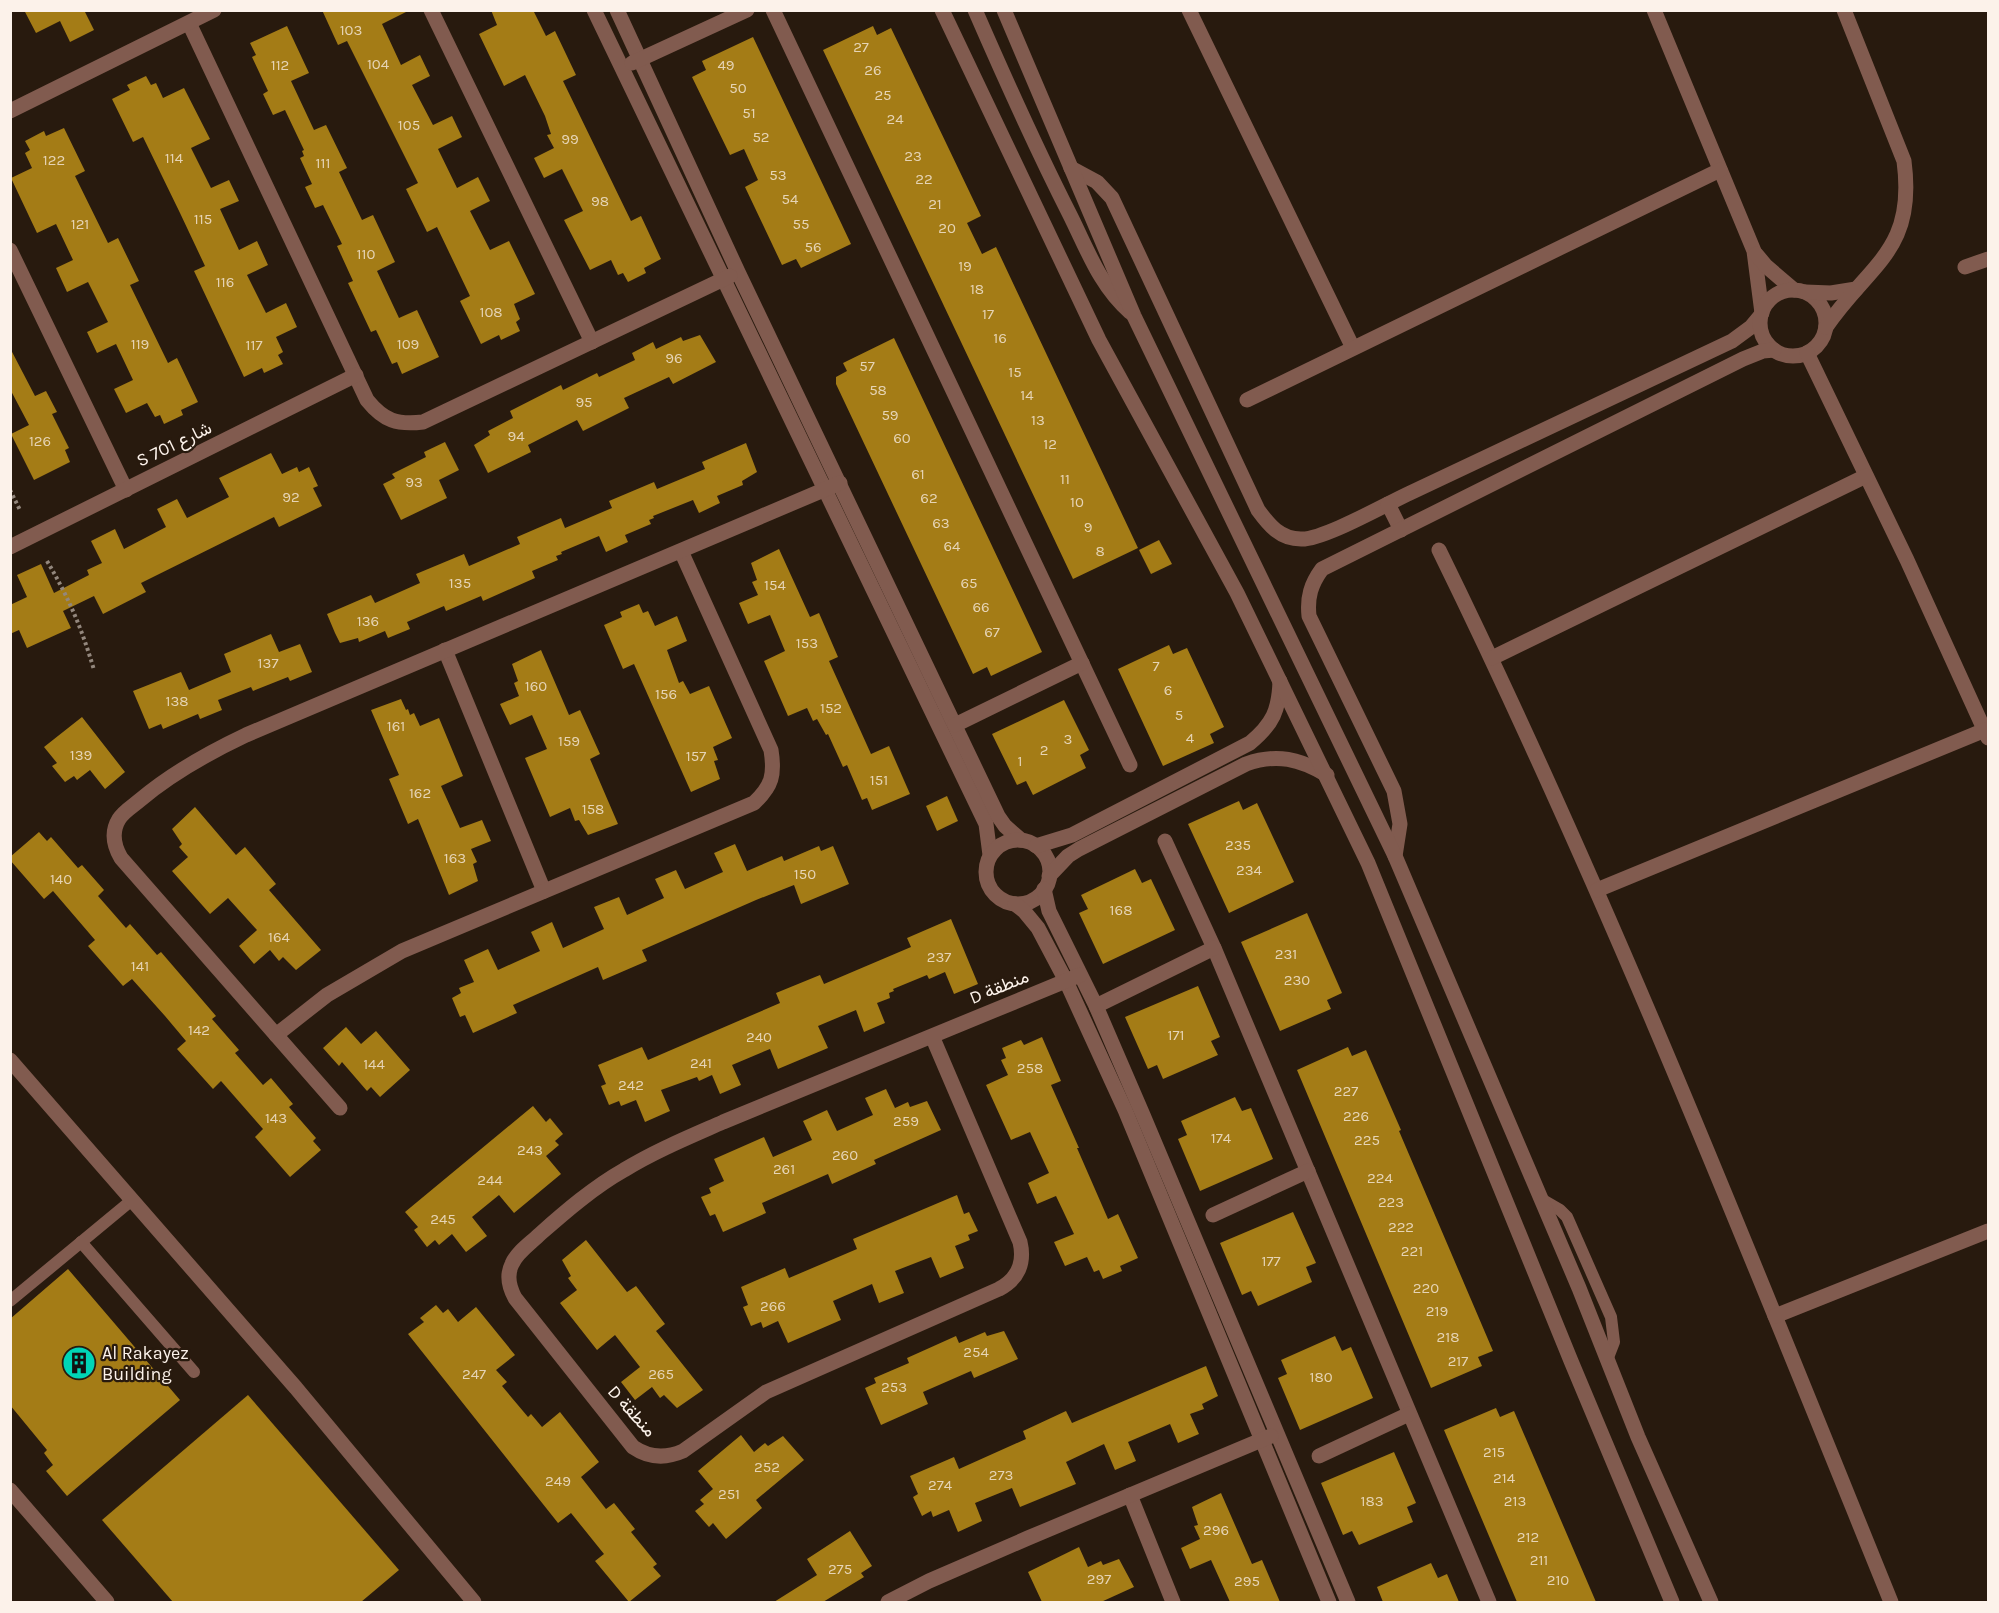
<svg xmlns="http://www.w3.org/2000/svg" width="1999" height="1613" font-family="Karla,Vazirmatn,sans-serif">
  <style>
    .building { fill: #a47c16 }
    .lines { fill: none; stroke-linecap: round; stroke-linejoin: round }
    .path { stroke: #93877d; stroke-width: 4; stroke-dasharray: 3 3; stroke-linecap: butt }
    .service { stroke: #815b4f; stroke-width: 12 }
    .minor { stroke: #815b4f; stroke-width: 15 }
    .tertiary { stroke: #815b4f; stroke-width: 15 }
    .labels { text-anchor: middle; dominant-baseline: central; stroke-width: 4.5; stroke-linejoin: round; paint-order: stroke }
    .number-label { font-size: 15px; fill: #e6d4b5 }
    .street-label { font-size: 18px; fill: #fcf2ea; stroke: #281a0e }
    .poi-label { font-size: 18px; fill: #fcf2ea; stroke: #281a0e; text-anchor: start }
  </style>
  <rect width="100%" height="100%" fill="#281a0e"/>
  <g class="building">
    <path d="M24,10H84L94,30L70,42L60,21L36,33Z"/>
    <path d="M322,10H410L382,24L401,65L420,55L430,76L412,85L433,125L452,116L462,137L438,149L457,188L478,177L490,201L470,211L490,250L509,241L535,294L514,304L520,319L516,322L520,331L501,340L499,335L481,344L460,301L470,296L437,227L427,232L406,189L418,183L347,41L338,45Z"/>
    <path d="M491,10H533L546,36L555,31L576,75L563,81L631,221L641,216L661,259L644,268L646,273L628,282L623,273L618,275L611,260L590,270L564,220L583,211L562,169L544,178L534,158L554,148L547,135L551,134L545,116L525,75L504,86L479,34L497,25Z"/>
    <path d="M287,26L309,73L291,81L314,130L326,125L347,168L339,172L362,220L373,215L395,262L377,271L399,318L417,310L439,357L402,374L397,362L392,364L376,330L371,332L348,283L353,281L337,246L342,244L323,205L315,208L305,187L312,184L300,158L304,156L302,151L304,150L285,110L273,115L263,94L268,91L252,57L256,55L250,43Z"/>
    <path d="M873,26L877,35L891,28L981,216L967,223L982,254L996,247L1138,548L1073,579L823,50Z"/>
    <path d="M753,37L851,244L801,268L796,259L782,265L745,187L758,180L744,149L730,155L692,77L706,70L702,61Z"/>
    <path d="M146,76L151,85L156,83L163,98L184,88L210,139L191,148L211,188L229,180L239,201L220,209L239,250L257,241L268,265L247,275L266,313L286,303L297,327L276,337L283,352L278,355L283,364L264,373L262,368L244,377L194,271L205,266L180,213L143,137L133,142L112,99L130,90L127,85Z"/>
    <path d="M64,128L85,171L75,176L108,243L118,238L139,281L130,285L168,363L177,358L198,402L181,410L183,415L164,424L160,415L155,417L147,403L126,413L114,389L133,380L116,344L97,353L87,332L108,322L88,282L67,292L56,268L73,260L56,224L37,233L11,178L32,168L25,153L30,150L25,141L44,131L46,136Z"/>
    <path d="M700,335L716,362L673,384L669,377L624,398L629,408L583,431L577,420L528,445L531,452L488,473L474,445L490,435L488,431L513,418L510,411L561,385L563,390L597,373L599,377L635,360L632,353L653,342L656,349L681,337L683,341Z"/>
    <path d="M894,338L1042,652L991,676L987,667L973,674L836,384V377L847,371L843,363Z"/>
    <path d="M10,348L35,396L46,391L57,412L52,414L69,448L65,450L70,462L34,480L11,434L29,425L10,389Z"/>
    <path d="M445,442L459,470L439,480L447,498L401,520L383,484L395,478L392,474L426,457L424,452Z"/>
    <path d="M746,443L757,472L742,481L743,485L717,496L720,503L699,513L693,500L653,516L654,518L649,520L651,524L625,535L628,542L606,552L599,536L561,552L562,554L556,556L558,560L532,571L535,578L483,601L481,596L446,611L444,606L407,622L410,629L388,638L385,631L359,642L358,638L340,643L335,633L327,614L371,595L375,603L420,583L416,574L464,554L469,566L520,544L517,537L561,518L565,528L612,508L609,501L654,482L657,489L705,469L702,462Z"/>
    <path d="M271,453L282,474L297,467L299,472L309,467L318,486L313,488L322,506L279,527L274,517L141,583L146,592L103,614L94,596L63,611L71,628L27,648L19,630L10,634V605L27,597L17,575L41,564L54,593L89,575L87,570L102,563L91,541L115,529L124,549L166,527L157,509L177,499L187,518L229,497L219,478Z"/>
    <path d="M1159,540L1172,564L1151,574L1139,550Z"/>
    <path d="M779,549L810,617L819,613L838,657L829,661L871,754L889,746L910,794L872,810L867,798L862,800L847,765L843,767L828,734L826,735L817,719L813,721L807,708L788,716L764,661L785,651L770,615L748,624L739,603L758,595L752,582L757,580L751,563Z"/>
    <path d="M639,604L643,613L648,611L655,626L677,616L687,641L667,650L679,683L683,681L690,694L709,686L732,738L713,747L718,760L714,761L720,779L691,792L634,664L623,669L604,625L622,617L620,612Z"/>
    <path d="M271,634L279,652L300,644L312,672L290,681L288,677L253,691L251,687L218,700L222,710L200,719L198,714L163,729L161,724L149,729L133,691L181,672L189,690L231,672L224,654Z"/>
    <path d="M1169,645L1173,654L1187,648L1224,727L1210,734L1214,743L1163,766L1118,669Z"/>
    <path d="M541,650L569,715L580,710L600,754L590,759L618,824L588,835L579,820L575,821L570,808L550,817L525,758L547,749L532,715L510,725L500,704L519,696L514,683L518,681L512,664Z"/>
    <path d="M401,699L406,710L408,709L410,715L414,713L420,726L439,718L463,776L441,786L460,828L482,820L491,841L471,849L477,862L473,864L478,881L449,895L418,819L408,824L389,779L399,775L371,710Z"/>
    <path d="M1064,700L1089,750L1080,755L1086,768L1033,795L1026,781L1017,785L992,734Z"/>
    <path d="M82,717L125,772L105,789L90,770L77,780L74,776L65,782L52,766L57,763L44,747Z"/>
    <path d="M947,796L958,821L937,831L926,806Z"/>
    <path d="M1239,801L1243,810L1257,803L1294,882L1229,913L1188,824Z"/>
    <path d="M195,807L236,855L245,847L276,884L269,890L321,950L296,970L283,957L279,961L270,950L254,964L239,946L257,930L228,898L210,914L172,871L188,857L179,847L182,844L172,829Z"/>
    <path d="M39,832L47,841L51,837L78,868L82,865L104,890L98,896L126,928L130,924L157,955L161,952L216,1016L212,1019L239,1050L235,1053L263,1085L271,1078L293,1104L289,1107L316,1138L313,1141L321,1150L290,1177L255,1137L263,1129L221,1081L213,1089L177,1049L186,1041L165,1016L132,979L123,986L88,946L95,940L53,891L44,899L10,860V857Z"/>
    <path d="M735,844L747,871L782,856L784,861L819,846L821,851L833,846L849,884L801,904L794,885L756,900L642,950L647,961L603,980L598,967L513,1005L517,1013L473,1033L465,1015L460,1017L452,998L461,993L459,988L474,982L464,960L488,949L498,970L540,951L531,932L552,922L563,948L604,929L594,907L619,897L627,915L664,898L655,879L676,870L685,889L723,872L714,853Z"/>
    <path d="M1135,869L1142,883L1151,879L1175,930L1103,964L1079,913L1088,909L1081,895Z"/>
    <path d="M1307,913L1342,993L1327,1000L1331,1009L1280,1031L1241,942Z"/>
    <path d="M951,919L978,984L954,994L945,972L929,979L927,975L893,989L894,991L889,993L890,998L877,1003L885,1023L864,1032L856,1010L818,1026L828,1048L778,1069L770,1049L732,1065L741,1085L720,1094L712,1075L699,1081L697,1077L661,1090L670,1111L645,1122L636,1100L621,1106L619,1101L609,1105L601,1086L606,1084L598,1065L642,1047L648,1060L780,1003L776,993L820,975L824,984L911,947L907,938Z"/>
    <path d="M1198,986L1220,1037L1211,1041L1218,1055L1163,1079L1157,1065L1148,1069L1125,1017Z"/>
    <path d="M346,1027L361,1044L376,1031L410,1070L380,1097L371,1087L367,1091L342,1062L339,1066L323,1048Z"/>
    <path d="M1042,1037L1061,1081L1051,1085L1079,1148H1077L1108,1219L1118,1214L1138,1258L1120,1266L1122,1271L1103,1279L1099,1270L1094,1272L1087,1257L1065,1266L1054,1242L1074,1234L1056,1196L1037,1204L1028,1183L1049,1173L1030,1132L1011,1140L986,1085L1008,1075L1001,1060L1006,1058L1002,1048L1021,1040L1024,1045Z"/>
    <path d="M1348,1047L1352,1056L1366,1050L1401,1130L1399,1131L1493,1351L1478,1357L1482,1366L1431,1388L1297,1070Z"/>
    <path d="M886,1089L895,1108L908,1102L910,1107L927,1101L941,1130L874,1160L876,1164L832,1184L828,1174L762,1203L766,1213L723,1232L715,1214L710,1216L701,1197L711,1193L709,1188L724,1181L714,1159L764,1137L773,1157L812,1140L803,1121L827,1110L837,1131L873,1115L865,1098Z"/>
    <path d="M1235,1097L1242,1111L1251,1108L1273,1159L1200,1191L1178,1139L1187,1135L1181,1121Z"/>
    <path d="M533,1106L546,1122L550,1118L563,1134L555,1141L559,1145L546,1156L561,1174L514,1213L499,1195L472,1217L487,1236L466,1252L452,1234L439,1245L435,1240L427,1247L414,1230L418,1227L405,1212Z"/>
    <path d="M957,1195L964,1214L969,1212L978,1231L968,1235L970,1240L955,1246L964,1268L940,1278L931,1257L895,1271L904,1293L879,1303L872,1284L833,1301L841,1320L788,1343L778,1321L763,1328L761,1322L751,1326L743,1307L748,1305L741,1287L785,1268L789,1278L857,1249L853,1239Z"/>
    <path d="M1293,1212L1316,1263L1306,1267L1312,1282L1258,1306L1251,1291L1242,1295L1220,1243Z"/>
    <path d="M586,1240L627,1292L636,1286L665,1324L656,1331L703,1390L677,1408L664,1395L660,1398L652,1387L635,1400L621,1382L640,1367L615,1335L597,1350L560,1303L577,1290L568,1278L571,1276L562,1260Z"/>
    <path d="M68,1269L180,1400L67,1496L46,1471L53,1465L44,1453L47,1450L10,1405V1319Z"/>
    <path d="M436,1305L443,1313L448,1309L458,1322L476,1307L515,1355L496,1370L507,1382L502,1386L528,1417L531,1414L542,1427L560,1412L599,1462L581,1477L606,1509L614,1503L635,1529L631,1532L657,1564L653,1567L661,1576L629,1602L595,1561L604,1554L571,1513L558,1523L408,1334L424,1322L420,1318Z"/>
    <path d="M1004,1331L1018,1359L974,1378L971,1371L923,1392L928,1404L881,1425L865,1388L876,1383L874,1378L909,1363L907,1358L956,1336L959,1343L985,1332L987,1336Z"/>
    <path d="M1335,1336L1342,1351L1351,1347L1373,1398L1300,1430L1278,1378L1287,1374L1281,1360Z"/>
    <path d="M1206,1366L1218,1396L1202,1404L1204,1409L1190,1414L1199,1434L1178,1443L1170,1424L1128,1442L1136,1461L1115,1470L1104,1444L1066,1462L1076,1484L1020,1507L1012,1488L975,1503L982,1521L958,1532L949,1510L933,1517L931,1511L922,1516L913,1497L918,1494L910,1476L954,1457L959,1469L1026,1439L1023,1431L1066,1411L1072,1423Z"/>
    <path d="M248,1395L399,1570L361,1602H173L102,1520Z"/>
    <path d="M1496,1408L1500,1417L1514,1411L1596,1602H1517L1444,1430Z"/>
    <path d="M741,1435L754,1452L765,1443L768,1446L783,1436L804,1460L756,1500L762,1508L726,1539L713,1523L709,1527L695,1511L704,1504L700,1500L713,1489L698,1471Z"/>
    <path d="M1394,1452L1416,1503L1407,1507L1413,1522L1359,1545L1352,1531L1343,1535L1321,1483Z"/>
    <path d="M1221,1493L1252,1564L1262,1560L1280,1602H1230L1211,1560L1190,1569L1181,1548L1200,1539L1194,1526L1198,1525L1192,1507Z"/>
    <path d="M850,1531L872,1566L861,1573L864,1577L823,1602H774L817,1575L807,1559Z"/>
    <path d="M1079,1547L1088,1567L1101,1561L1103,1565L1119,1559L1134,1587L1101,1602H1042L1028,1572Z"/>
    <path d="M1431,1563L1438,1578L1447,1574L1459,1602H1383L1377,1587Z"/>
  </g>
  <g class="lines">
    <g class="path">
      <path d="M10,490L20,510"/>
      <path d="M47,561C69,598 82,629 94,670"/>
    </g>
    <g class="service">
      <path d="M1541,1199L1560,1210L1567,1217L1611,1317L1614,1342L1607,1360"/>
      <path d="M81,1242L194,1372"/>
      <path d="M10,1301L132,1200"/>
    </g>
    <g class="minor">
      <path d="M431,10L592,342"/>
      <path d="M594,10L986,824L990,855"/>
      <path d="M617,10L738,272L998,816L1005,826L1021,840"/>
      <path d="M773,10L1130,765"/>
      <path d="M1189,10L1353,348"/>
      <path d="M1654,10L1754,251L1762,313"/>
      <path d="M189,23L367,400C384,421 397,425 423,422L730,276"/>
      <path d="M632,63L747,10"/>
      <path d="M10,111L214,10"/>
      <path d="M1071,168L1097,182L1112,198L1258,510C1269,525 1280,539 1301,539C1323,540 1386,504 1410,493C1517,443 1624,392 1732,341L1751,327L1761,315"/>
      <path d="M10,250L126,490"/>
      <path d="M1756,254L1766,266L1794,290"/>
      <path d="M1965,267L1988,259"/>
      <circle cx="1793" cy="323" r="33"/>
      <path d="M1805,292L1831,293L1856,289"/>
      <path d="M1826,327C1870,263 1916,251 1904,161L1844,10"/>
      <path d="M1807,353L1907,560L1988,738"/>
      <path d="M1247,400L1720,170"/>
      <path d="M1388,504L1401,530"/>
      <path d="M10,547L356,375"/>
      <path d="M1439,550C1607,893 1748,1249 1891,1602"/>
      <path d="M445,650L544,891"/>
      <path d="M1492,658L1866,476"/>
      <path d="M955,725L1082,663"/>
      <circle cx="1018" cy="872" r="32"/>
      <path d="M1165,841L1214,948L1489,1602"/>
      <path d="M1036,846L1072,835L1250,743C1273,724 1279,710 1280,681"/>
      <path d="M1395,856L1400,824L1394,791L1309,616C1307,597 1311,584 1322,569L1743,359L1763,351L1774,350"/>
      <path d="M1049,876L1068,856L1079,849L1246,764C1277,753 1300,759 1327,775"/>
      <path d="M1044,889L1049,911L1096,1006L1143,1115L1348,1602"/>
      <path d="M1597,890L1985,730"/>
      <path d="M1015,904L1024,911L1038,928L1066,981L1125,1110L1329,1602"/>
      <path d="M1096,1006L1214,948"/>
      <path d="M276,1035L327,995L402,951L754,803C772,786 775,775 771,750L681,551"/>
      <path d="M932,1036L1020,1242C1025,1263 1018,1279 999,1289L766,1392L683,1451C665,1459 649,1458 633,1447L515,1298C509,1287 506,1276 512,1264C517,1252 531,1243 540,1234C566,1211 594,1187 624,1170C655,1151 689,1137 723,1122L1080,975"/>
      <path d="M340,1108L121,858C114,846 111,832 119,819C124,811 133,806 140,800C172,773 208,753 246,735L840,483"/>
      <path d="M1213,1215L1308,1171"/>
      <path d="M1775,1316L1988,1231"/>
      <path d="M1319,1456L1409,1414"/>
      <path d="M10,1490L107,1602"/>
      <path d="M1130,1495L1173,1602"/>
      <path d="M888,1602L929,1581L1028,1538L1271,1436"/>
    </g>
    <g class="tertiary">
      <path d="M942,10L1099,340L1237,593L1368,863L1571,1361L1672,1602"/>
      <path d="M975,10C1005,79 1036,148 1070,215C1087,249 1100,286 1130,312"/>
      <path d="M1004,10L1134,316L1395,856L1579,1288L1638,1437L1711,1602"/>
      <path d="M10,1060L296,1388L474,1602"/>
    </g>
  </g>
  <defs>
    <symbol id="building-disc" viewBox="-11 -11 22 22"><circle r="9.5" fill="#00d5b7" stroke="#281a0e"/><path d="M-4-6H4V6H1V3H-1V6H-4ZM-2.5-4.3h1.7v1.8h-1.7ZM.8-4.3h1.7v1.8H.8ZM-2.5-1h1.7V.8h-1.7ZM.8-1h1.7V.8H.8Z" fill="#111"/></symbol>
  </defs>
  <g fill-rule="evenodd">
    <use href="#building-disc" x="60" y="1344" width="38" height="38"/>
  </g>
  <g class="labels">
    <g class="number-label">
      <text x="351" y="30">103</text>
      <text x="861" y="47">27</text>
      <text x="378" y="64">104</text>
      <text x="280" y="65">112</text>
      <text x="726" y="65">49</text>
      <text x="873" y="70">26</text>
      <text x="738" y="88">50</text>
      <text x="883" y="95">25</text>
      <text x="749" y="113">51</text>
      <text x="895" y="119">24</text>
      <text x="409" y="125">105</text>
      <text x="761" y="137">52</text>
      <text x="570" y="139">99</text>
      <text x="913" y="156">23</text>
      <text x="174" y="158">114</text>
      <text x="54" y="160">122</text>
      <text x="323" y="163">111</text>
      <text x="778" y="175">53</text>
      <text x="924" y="179">22</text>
      <text x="790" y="199">54</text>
      <text x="600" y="201">98</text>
      <text x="935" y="204">21</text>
      <text x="203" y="219">115</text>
      <text x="80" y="224">121</text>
      <text x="801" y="224">55</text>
      <text x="947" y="228">20</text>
      <text x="813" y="247">56</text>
      <text x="366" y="254">110</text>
      <text x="965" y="266">19</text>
      <text x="225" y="282">116</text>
      <text x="977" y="289">18</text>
      <text x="491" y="312">108</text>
      <text x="988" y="314">17</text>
      <text x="1000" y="338">16</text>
      <text x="140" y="344">119</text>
      <text x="408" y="344">109</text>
      <text x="254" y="345">117</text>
      <text x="674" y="358">96</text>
      <text x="867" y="366">57</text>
      <text x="1015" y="372">15</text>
      <text x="878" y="390">58</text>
      <text x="1027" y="395">14</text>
      <text x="584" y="402">95</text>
      <text x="890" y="415">59</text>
      <text x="1038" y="420">13</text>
      <text x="516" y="436">94</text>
      <text x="902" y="438">60</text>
      <text x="40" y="441">126</text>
      <text x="1050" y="444">12</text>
      <text x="918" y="474">61</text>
      <text x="1065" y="479">11</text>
      <text x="414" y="482">93</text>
      <text x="291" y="497">92</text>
      <text x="929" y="498">62</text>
      <text x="1077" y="502">10</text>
      <text x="941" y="523">63</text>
      <text x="1088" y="527">9</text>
      <text x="952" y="546">64</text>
      <text x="1100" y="551">8</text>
      <text x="460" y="583">135</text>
      <text x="969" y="583">65</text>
      <text x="775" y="585">154</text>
      <text x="981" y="607">66</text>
      <text x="368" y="621">136</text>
      <text x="992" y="632">67</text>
      <text x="807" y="643">153</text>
      <text x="268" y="663">137</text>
      <text x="1156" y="666">7</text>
      <text x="536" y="686">160</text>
      <text x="1168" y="690">6</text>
      <text x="666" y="694">156</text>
      <text x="177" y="701">138</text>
      <text x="831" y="708">152</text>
      <text x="1179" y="715">5</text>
      <text x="396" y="726">161</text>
      <text x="1190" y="738">4</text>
      <text x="1068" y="739">3</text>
      <text x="569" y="741">159</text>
      <text x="1044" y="750">2</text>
      <text x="81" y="755">139</text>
      <text x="696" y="756">157</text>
      <text x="1020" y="761">1</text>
      <text x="879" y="780">151</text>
      <text x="420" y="793">162</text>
      <text x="593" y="809">158</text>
      <text x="1238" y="845">235</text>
      <text x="455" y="858">163</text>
      <text x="1249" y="870">234</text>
      <text x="805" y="874">150</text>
      <text x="61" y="879">140</text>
      <text x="1121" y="910">168</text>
      <text x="279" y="937">164</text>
      <text x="1286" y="954">231</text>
      <text x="939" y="957">237</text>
      <text x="140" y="966">141</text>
      <text x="1297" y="980">230</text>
      <text x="199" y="1030">142</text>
      <text x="1176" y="1035">171</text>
      <text x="759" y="1037">240</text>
      <text x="701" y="1063">241</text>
      <text x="374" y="1064">144</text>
      <text x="1030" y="1068">258</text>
      <text x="631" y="1085">242</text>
      <text x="1346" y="1091">227</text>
      <text x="1356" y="1116">226</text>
      <text x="276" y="1118">143</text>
      <text x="906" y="1121">259</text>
      <text x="1221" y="1138">174</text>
      <text x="1367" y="1140">225</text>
      <text x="530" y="1150">243</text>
      <text x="845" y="1155">260</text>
      <text x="784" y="1169">261</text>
      <text x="1380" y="1178">224</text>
      <text x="490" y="1180">244</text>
      <text x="1391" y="1202">223</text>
      <text x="443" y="1219">245</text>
      <text x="1401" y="1227">222</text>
      <text x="1412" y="1251">221</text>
      <text x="1271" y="1261">177</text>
      <text x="1426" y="1288">220</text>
      <text x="773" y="1306">266</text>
      <text x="1437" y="1311">219</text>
      <text x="1448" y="1337">218</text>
      <text x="976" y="1352">254</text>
      <text x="1458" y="1361">217</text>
      <text x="474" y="1374">247</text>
      <text x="661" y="1374">265</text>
      <text x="1321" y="1377">180</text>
      <text x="894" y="1387">253</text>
      <text x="1494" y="1452">215</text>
      <text x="767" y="1467">252</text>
      <text x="1001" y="1475">273</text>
      <text x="1504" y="1478">214</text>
      <text x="558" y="1481">249</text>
      <text x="940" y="1485">274</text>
      <text x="729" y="1494">251</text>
      <text x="1372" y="1501">183</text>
      <text x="1515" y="1501">213</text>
      <text x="1216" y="1530">296</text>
      <text x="1528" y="1537">212</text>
      <text x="1539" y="1560">211</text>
      <text x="840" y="1569">275</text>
      <text x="1099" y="1579">297</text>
      <text x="1558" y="1580">210</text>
      <text x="1247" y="1581">295</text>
    </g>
    <g class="street-label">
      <text transform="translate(174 444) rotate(-26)">S 701 شارع</text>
      <text transform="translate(999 987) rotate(-22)">D منطقة</text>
      <text transform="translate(632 1411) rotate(48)">D منطقة</text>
    </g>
    <g class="poi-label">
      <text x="102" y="1353">Al Rakayez<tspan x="102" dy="21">Building</tspan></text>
    </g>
  </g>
  <rect width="1999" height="1613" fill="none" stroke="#fcf2ea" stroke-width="24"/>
</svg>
